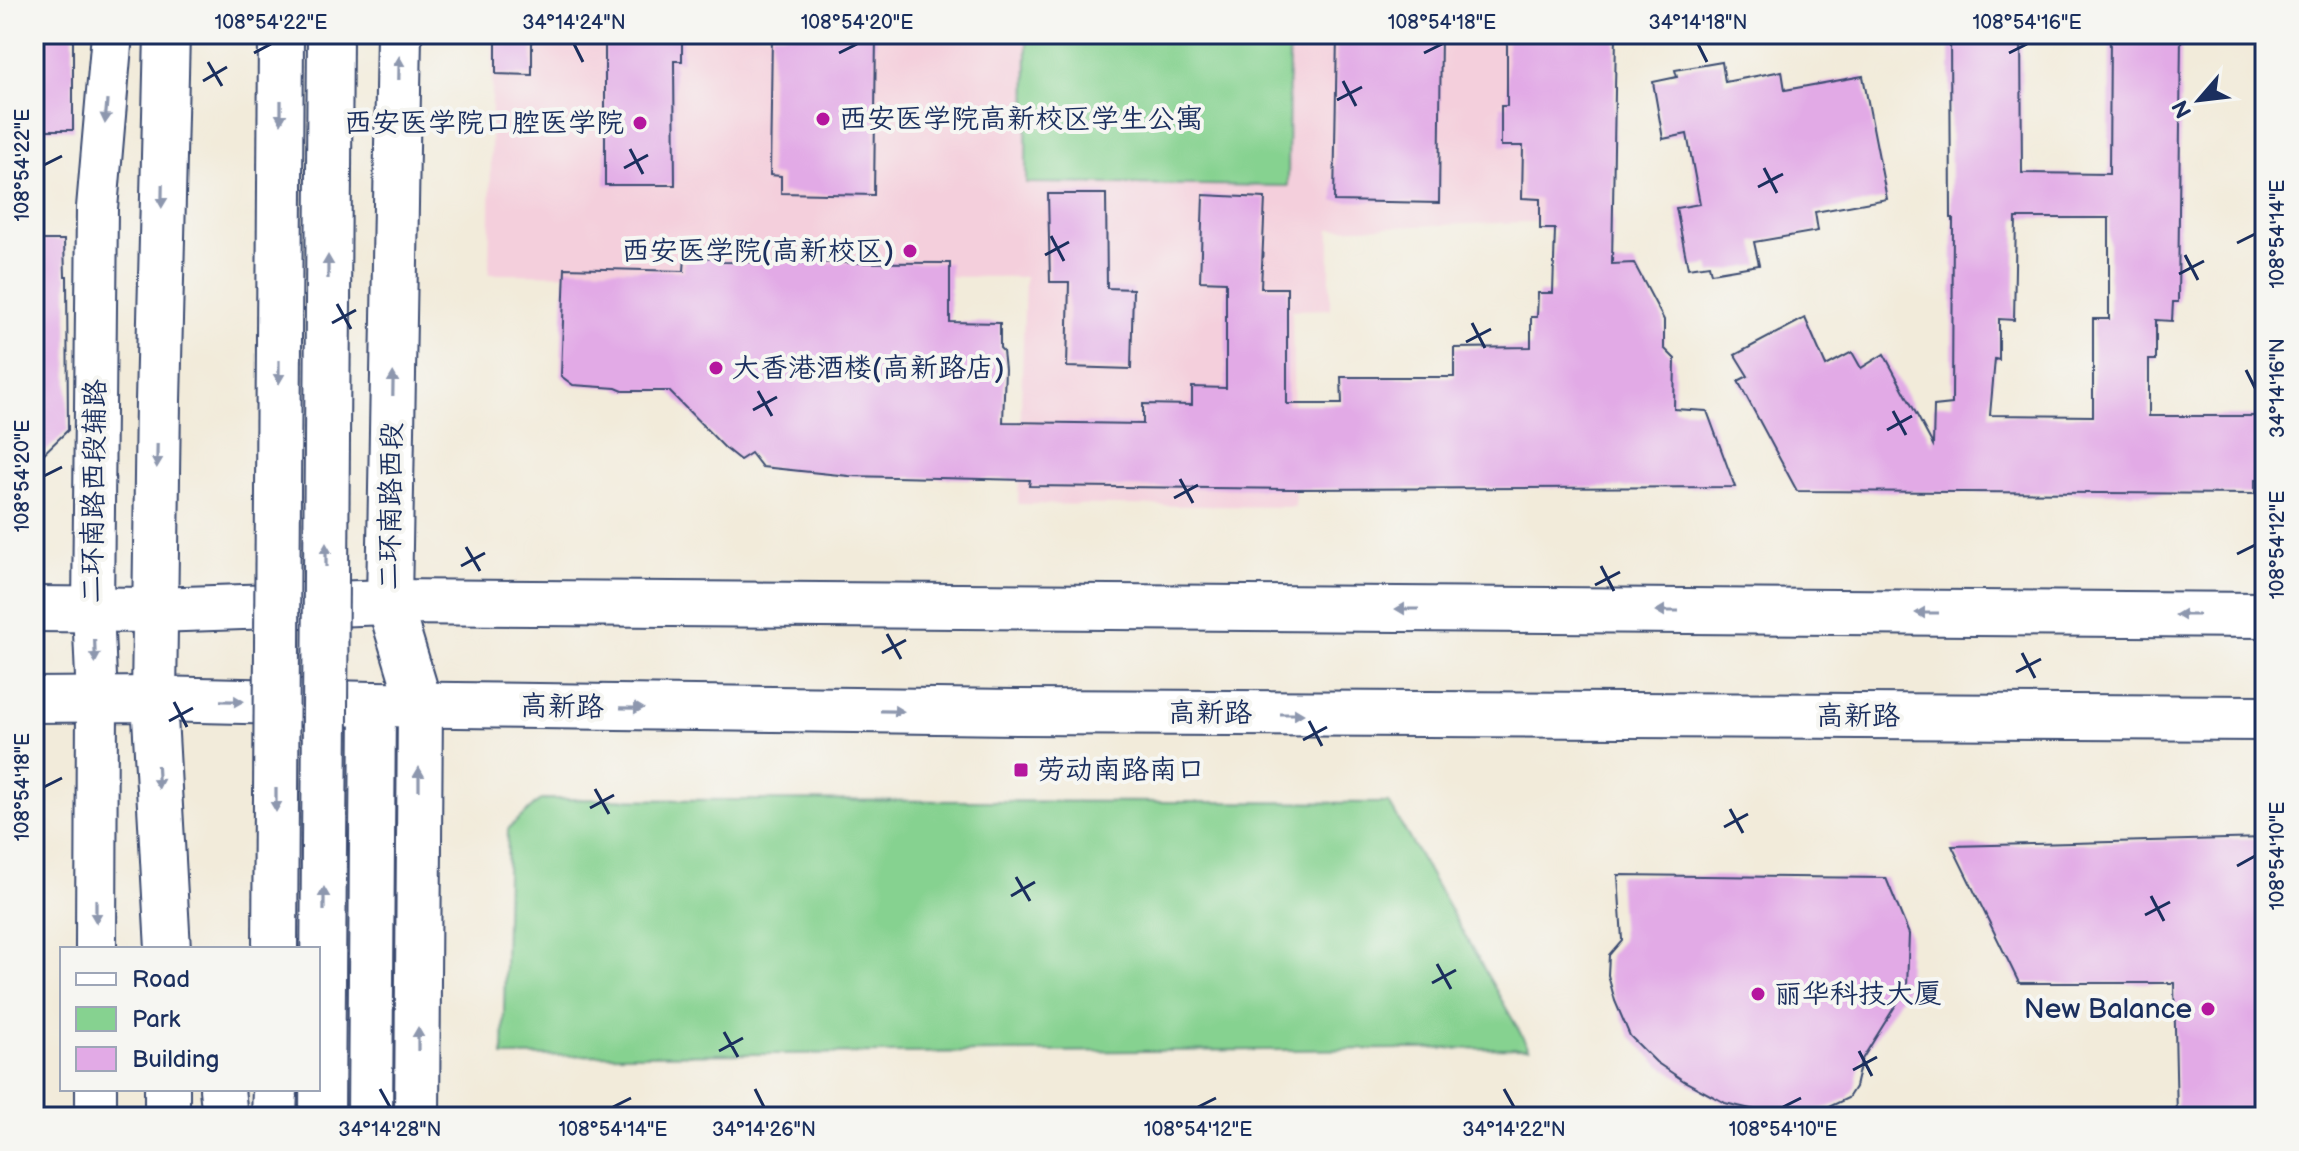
<svg xmlns="http://www.w3.org/2000/svg" width="2299" height="1151" font-family="'Balsamiq Sans','LXGW WenKai TC',sans-serif">
  <style>
    .built { fill: #f4cfdc }
    .green { fill: #86d290; stroke: #508077; stroke-width: 2 }
    .building { fill: #e2aae6; fill-rule: evenodd }
    .lines { fill: none; stroke-linecap: round; stroke-linejoin: round }
    .minor-casing { stroke: #3b4b71; stroke-width: 44 }
    .secondary-casing { stroke: #3b4b71; stroke-width: 48 }
    .trunk-casing { stroke: #3b4b71; stroke-width: 48 }
    .minor { stroke: #fff; stroke-width: 40 }
    .secondary { stroke: #fff; stroke-width: 44 }
    .trunk { stroke: #fff; stroke-width: 44 }
    .trunk-bridge-casing { stroke: #3b4b71; stroke-width: 48; stroke-linecap: butt }
    .trunk-bridge { stroke: #fff; stroke-width: 44 }
    .oneway { fill: #8d97ae }
    .ticks { fill: none; stroke: #1b2f5e; stroke-width: 3 }
    .poi-dot { fill: #b5179e; stroke: #f6f6f2; stroke-width: 3 }
    .labels { text-anchor: middle; dominant-baseline: central; stroke-width: 8; stroke-linejoin: round; paint-order: stroke }
    .poi-label { font-size: 28px; fill: #1b2f5e; stroke: #f6f6f2; text-anchor: start }
    .street-label { font-size: 28px; fill: #1b2f5e; stroke: #f6f6f2 }
    .neatline { fill: none; stroke: #1b2f5e; stroke-width: 3 }
    .ticks-label { font-size: 20px; text-anchor: middle; fill: #1b2f5e }
  </style>
  <rect width="100%" height="100%" fill="#f6f6f2"/>
  <filter id="ink" filterUnits="userSpaceOnUse"><feTurbulence type="fractalNoise" baseFrequency=".0125" numOctaves="2"/><feDisplacementMap in="SourceGraphic" scale="16" xChannelSelector="R" yChannelSelector="G"/><feConvolveMatrix kernelMatrix="1 2 1 2 8 2 1 2 1" color-interpolation-filters="sRGB"/></filter>
  <filter id="wash" filterUnits="userSpaceOnUse"><feTurbulence type="fractalNoise" baseFrequency=".006" numOctaves="4" result="noise"/><feDisplacementMap in="SourceGraphic" scale="32" xChannelSelector="R" yChannelSelector="G"/><feGaussianBlur stdDeviation="1.8" result="paint"/><feColorMatrix in="noise" values="0 0 0 0 0 0 0 0 0 0 0 0 0 0 0 0 0 1.4 0 .05"/><feComposite in="paint" operator="in"/></filter>
  <g filter="url(#wash)">
    <rect width="100%" height="100%" fill="#f2ebda"/>
    <path class="built" d="M493,34H1611V219L1330,229V309L1292,310L1295,507L1018,504L1025,277L489,274Z"/>
    <g class="green">
      <path d="M1027,34H1289L1288,186L1026,183Z"/>
      <path d="M541,799L1389,803L1529,1048L503,1056L508,829Z"/>
    </g>
    <g id="blocks">
      <g class="building">
        <rect x="34" y="34" width="39" height="96"/>
        <path d="M496,34H532V75L496,74Z"/>
        <path d="M605,34H682V61H674L675,185H605Z"/>
        <path d="M772,34H876L874,195L781,193V176L770,175Z"/>
        <path d="M1337,34H1441L1439,203L1334,201Z"/>
        <path d="M1507,34H1616L1612,264L1634,263L1664,320V348L1675,359L1674,409L1707,411L1735,487L1292,489L1029,486L1030,480L849,476L762,467L751,453L740,460L725,448L669,391H623L616,388L573,385L561,376L565,268L684,271L685,257L721,258V262L950,263V322L1000,323V348L1003,351L1005,369L1003,422L1143,424V404L1192,405V387L1226,388V282L1200,281L1203,195L1265,198L1261,288H1287V404H1342L1341,377H1454V348L1531,347V317H1537L1538,293H1553L1555,229H1540V199L1522,198L1523,146H1501V106H1507Z"/>
        <path d="M1950,34H2021L2022,173L2109,174L2110,34H2181L2178,302H2173L2172,321L2156,320V360H2149V416H2265V480H2255V494L1797,491L1738,381L1748,376L1735,355L1805,318L1826,366L1852,352L1861,368L1884,354L1933,445L1934,406L1952,404L1953,218H1951ZM2016,218H2109V319H2093V416L1990,415L1995,359L1999,360V319L2014,320Z"/>
        <path d="M1722,62L1725,82L1782,71L1785,90L1863,76L1887,199L1815,212L1818,231L1754,242L1759,265L1711,273L1709,265L1688,268L1676,208L1700,204L1687,134L1663,139L1653,82L1677,77L1675,70Z"/>
        <path d="M1048,194H1106L1107,288L1133,289L1131,369L1067,367L1069,282H1050Z"/>
        <path d="M34,240H64L65,276H67L68,430L34,463Z"/>
        <path d="M2265,838V1117H2177L2174,983H2019L1952,846Z"/>
        <path d="M1618,875L1886,878L1909,934L1907,987L1861,1061L1855,1087L1848,1098L1829,1107L1803,1112L1768,1113L1725,1103L1684,1081L1656,1062L1630,1036L1615,1001L1608,975L1609,955L1622,940Z"/>
      </g>
    </g>
  </g>
  <g filter="url(#ink)">
    <use href="#blocks" fill-opacity="0" stroke="#3b4b71" stroke-width="2"/>
    <g class="lines">
      <defs>
        <g id="minor">
          <path d="M96,949L97,700L93,609L97,208L112,34"/>
          <path d="M96,1117V1089"/>
        </g>
        <g id="secondary">
          <path d="M167,34L158,401L154,699L168,949"/>
          <path d="M399,34L389,602L420,705L417,1117"/>
          <path d="M34,609L155,610L389,602L2265,615"/>
          <path d="M34,700L154,699L373,704L1017,712L2265,718"/>
          <path d="M167,1117V1089"/>
        </g>
        <g id="trunk">
          <path d="M222,1089L225,1117"/>
          <path d="M274,1117L275,1089"/>
          <path d="M370,1117L373,704"/>
        </g>
      </defs>
      <use href="#minor" class="minor-casing"/>
      <use href="#secondary" class="secondary-casing"/>
      <use href="#trunk" class="trunk-casing"/>
      <use href="#minor" class="minor"/>
      <use href="#secondary" class="secondary"/>
      <use href="#trunk" class="trunk"/>
      <defs>
        <g id="trunk-bridge">
          <path d="M275,949L281,34"/>
          <path d="M322,1117L330,34"/>
        </g>
      </defs>
      <use href="#trunk-bridge" class="trunk-bridge-casing"/>
      <use href="#trunk-bridge" class="trunk-bridge"/>
    </g>
    <defs><path id="oneway-solid" d="M-6-.8H1V-3.2L6.5 0L1 3.2V.8H-6Z" transform="scale(2)"/></defs>
    <g class="oneway">
      <use href="#oneway-solid" transform="translate(399 68) rotate(-89)"/>
      <use href="#oneway-solid" transform="translate(106 112) rotate(95)"/>
      <use href="#oneway-solid" transform="translate(281 112) rotate(90)"/>
      <use href="#oneway-solid" transform="translate(162 196) rotate(91)"/>
      <use href="#oneway-solid" transform="translate(328 267) rotate(-90)"/>
      <use href="#oneway-solid" transform="translate(279 372) rotate(90)"/>
      <use href="#oneway-solid" transform="translate(393 384) rotate(-89)"/>
      <use href="#oneway-solid" transform="translate(157 456) rotate(91)"/>
      <use href="#oneway-solid" transform="translate(326 555) rotate(-90)"/>
      <use href="#oneway-solid" transform="translate(1407 609) rotate(-180)"/>
      <use href="#oneway-solid" transform="translate(1667 611) rotate(-180)"/>
      <use href="#oneway-solid" transform="translate(1927 613) rotate(-180)"/>
      <use href="#oneway-solid" transform="translate(2187 615) rotate(-180)"/>
      <use href="#oneway-solid" transform="translate(95 651) rotate(88)"/>
      <use href="#oneway-solid" transform="translate(232 701) rotate(1)"/>
      <use href="#oneway-solid" transform="translate(632 708) rotate(1)"/>
      <use href="#oneway-solid" transform="translate(892 711) rotate(1)"/>
      <use href="#oneway-solid" transform="translate(1292 714)"/>
      <use href="#oneway-solid" transform="translate(158 777) rotate(87)"/>
      <use href="#oneway-solid" transform="translate(419 779) rotate(-90)"/>
      <use href="#oneway-solid" transform="translate(276 800) rotate(90)"/>
      <use href="#oneway-solid" transform="translate(324 899) rotate(-90)"/>
      <use href="#oneway-solid" transform="translate(96 911) rotate(90)"/>
      <use href="#oneway-solid" transform="translate(418 1039) rotate(-90)"/>
    </g>
  </g>
  <path class="ticks" d="M574,44L583,62M1698,44L1707,62M254,53L271,44M839,53L857,44M1424,53L1442,44M2009,53L2027,44M208,62L222,86M203,81L227,67M1343,81L1356,106M1337,100L1362,87M630,149L643,174M44,165L62,156M624,168L648,155M1764,168L1777,193M1758,187L1783,174M1051,236L1064,261M2237,243L2255,234M1045,255L1069,242M2185,255L2198,280M2179,274L2204,261M337,304L351,329M332,323L356,310M1472,323L1485,348M1466,342L1491,329M2246,370L2255,388M758,391L772,416M753,410L777,397M1893,411L1906,435M1887,430L1912,416M44,476L62,467M1180,479L1193,503M1174,498L1198,485M466,547L480,571M2237,554L2255,545M461,566L485,553M1601,566L1614,591M1595,585L1620,572M887,634L901,659M882,653L906,640M2022,653L2035,678M2016,672L2041,659M174,702L187,727M169,721L193,708M1309,721L1322,746M1303,740L1327,727M44,787L62,778M595,789L609,814M590,808L614,795M1730,809L1743,833M1724,827L1748,814M2237,866L2255,856M1016,877L1030,901M1011,896L1035,882M2151,896L2164,921M2145,915L2170,902M1437,964L1451,989M1432,983L1456,970M724,1032L738,1057M719,1051L743,1038M1859,1051L1872,1076M1853,1070L1877,1057M380,1089L390,1107M755,1089L764,1107M1504,1089L1514,1107M613,1107L631,1098M1198,1107L1216,1098M1783,1107L1801,1098"/>
  <g class="poi-dot">
    <circle cx="823" cy="119" r="8"/>
    <circle cx="640" cy="123" r="8"/>
    <circle cx="910" cy="251" r="8"/>
    <circle cx="716" cy="368" r="8"/>
    <rect x="1013" y="762" width="16" height="16" rx="4"/>
    <circle cx="1758" cy="994" r="8"/>
    <circle cx="2208" cy="1009" r="8"/>
  </g>
  <g class="labels">
    <g class="poi-label">
      <text x="839" y="119">西安医学院高新校区学生公寓</text>
      <text x="624" y="123" text-anchor="end">西安医学院口腔医学院</text>
      <text x="894" y="251" text-anchor="end">西安医学院(高新校区)</text>
      <text x="732" y="368">大香港酒楼(高新路店)</text>
      <text x="1037" y="770">劳动南路南口</text>
      <text x="1774" y="994">丽华科技大厦</text>
      <text x="2192" y="1009" text-anchor="end">New Balance</text>
    </g>
    <g class="street-label">
      <text transform="translate(94 491) rotate(-89)">二环南路西段辅路</text>
      <text transform="translate(391 506) rotate(-89)">二环南路西段</text>
      <text transform="translate(562 707) rotate(1)">高新路</text>
      <text x="1210" y="713">高新路</text>
      <text x="1858" y="716">高新路</text>
    </g>
  </g>
  <rect width="2299" height="1151" fill="none" stroke="#f6f6f2" stroke-width="88"/>
  <rect x="60" y="947" width="260" height="144" fill="#f6f6f2" stroke="#9ea6b7" stroke-width="2"/>
  <rect x="76" y="973" width="40" height="12" fill="#ffffff" stroke="#9ea6b7" stroke-width="2"/>
  <text x="132" y="987" font-size="24" fill="#1b2f5e">Road</text>
  <rect x="76" y="1007" width="40" height="24" fill="#86d290" stroke="#9ea6b7" stroke-width="2"/>
  <text x="132" y="1027" font-size="24" fill="#1b2f5e">Park</text>
  <rect x="76" y="1047" width="40" height="24" fill="#e2aae6" stroke="#9ea6b7" stroke-width="2"/>
  <text x="132" y="1067" font-size="24" fill="#1b2f5e">Building</text>
  <g transform="translate(2199 100) rotate(242)" stroke="#f6f6f2" stroke-width="6" paint-order="stroke">
  <path d="M0-6L14 30L0 20L-14 30Z" fill="#1b2f5e"/>
  <text y="-12" font-size="22" font-weight="bold" text-anchor="middle" fill="#1b2f5e">N</text>
  </g>
  <rect x="44" y="44" width="2211" height="1063" class="neatline"/>
  <g class="ticks-label">
    <text x="271" y="29">108°54'22"E</text>
    <text x="574" y="29">34°14'24"N</text>
    <text x="857" y="29">108°54'20"E</text>
    <text x="1442" y="29">108°54'18"E</text>
    <text x="1698" y="29">34°14'18"N</text>
    <text x="2027" y="29">108°54'16"E</text>
    <text transform="translate(22 165) rotate(-90)" y="7">108°54'22"E</text>
    <text transform="translate(2277 234) rotate(-90)" y="7">108°54'14"E</text>
    <text transform="translate(2277 388) rotate(-90)" y="7">34°14'16"N</text>
    <text transform="translate(22 476) rotate(-90)" y="7">108°54'20"E</text>
    <text transform="translate(2277 545) rotate(-90)" y="7">108°54'12"E</text>
    <text transform="translate(22 787) rotate(-90)" y="7">108°54'18"E</text>
    <text transform="translate(2277 856) rotate(-90)" y="7">108°54'10"E</text>
    <text x="390" y="1136">34°14'28"N</text>
    <text x="613" y="1136">108°54'14"E</text>
    <text x="764" y="1136">34°14'26"N</text>
    <text x="1198" y="1136">108°54'12"E</text>
    <text x="1514" y="1136">34°14'22"N</text>
    <text x="1783" y="1136">108°54'10"E</text>
  </g>
</svg>
